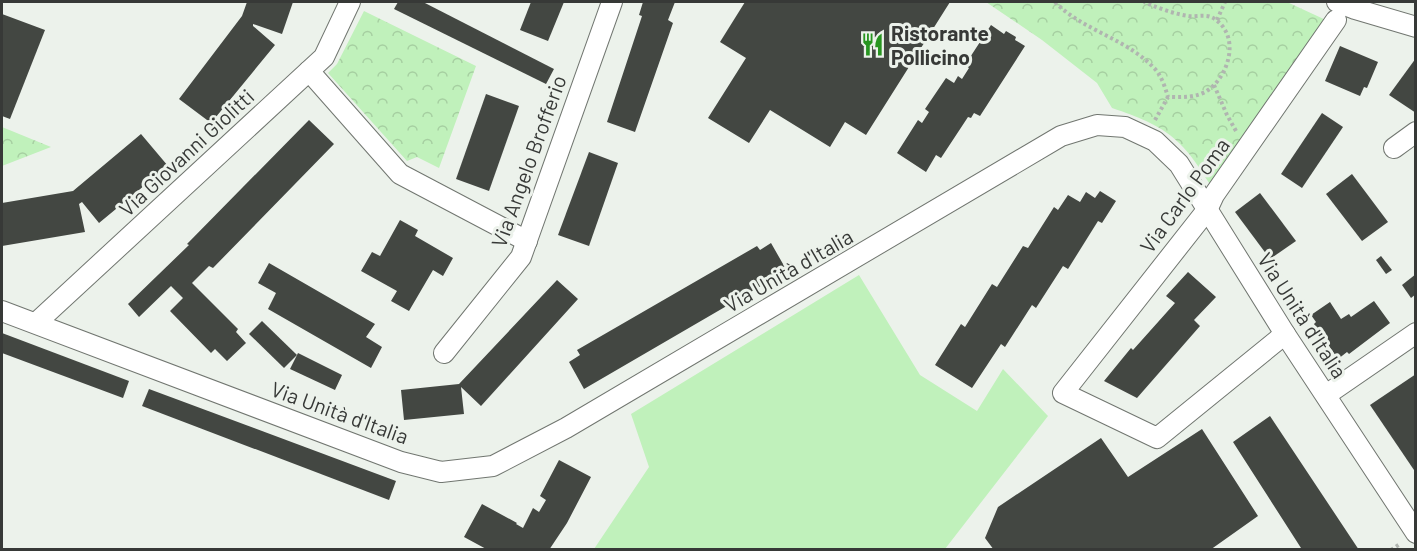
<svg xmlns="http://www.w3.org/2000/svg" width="1417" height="551" font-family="Barlow,sans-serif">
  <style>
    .grass { fill: #c0f1bb }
    .park { fill: url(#park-crowns) }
    .building { fill: #434742 }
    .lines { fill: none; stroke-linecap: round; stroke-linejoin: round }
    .minor-casing { stroke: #717670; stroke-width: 22 }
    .path { stroke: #b0b5b0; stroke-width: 4; stroke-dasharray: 3 3; stroke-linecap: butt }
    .minor { stroke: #fff; stroke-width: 20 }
    .labels { text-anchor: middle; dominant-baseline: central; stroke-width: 6; stroke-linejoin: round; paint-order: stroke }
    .poi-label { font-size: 21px; font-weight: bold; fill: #373937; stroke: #ecf2eb; text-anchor: start }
    .street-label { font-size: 21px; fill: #373937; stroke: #ecf2eb }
  </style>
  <defs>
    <pattern id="park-crowns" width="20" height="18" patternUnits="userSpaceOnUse" patternTransform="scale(1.5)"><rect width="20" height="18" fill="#c0f1bb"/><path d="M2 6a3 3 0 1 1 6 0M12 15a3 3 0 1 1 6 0" fill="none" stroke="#a6cfa1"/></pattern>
  </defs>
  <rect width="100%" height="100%" fill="#ecf2eb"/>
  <path class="grass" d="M859,275L920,375L977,411L1003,369L1048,416L945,549H594L649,467L631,414Z"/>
  <g class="park">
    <path d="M986,2H1287L1328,21L1211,186C1182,138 1166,126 1112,108L1097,83L1042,40Z"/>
    <path d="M364,11L476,66L439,168L417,157L407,161L328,73L337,64Z"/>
    <path d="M2,127L51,147L2,166Z"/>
  </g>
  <g class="building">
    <path d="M247,2H293L282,34L253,24V26L275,45L211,123L179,99L242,16Z"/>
    <path d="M398,2H423L554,69L546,84L394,9Z"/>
    <path d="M531,2H564L548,41L520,30Z"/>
    <path d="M643,2H675L668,20L673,23L635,132L607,122L642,16L639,15Z"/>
    <path d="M745,2H950L866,135L845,122L830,147L770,110L749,143L708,118L746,58L720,42Z"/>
    <path d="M2,14L45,30L10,119L2,116Z"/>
    <path d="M991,25L1004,34L1006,31L1016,37L1015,40L1025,46L980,116L974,113L971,118L968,117L941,158L936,155L926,172L897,153L918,120L922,123L929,112L925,109L946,78L954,83L958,76L962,79L969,68L965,65Z"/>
    <path d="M1340,46L1378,62L1367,88L1364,87L1360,96L1325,81Z"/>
    <path d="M1416,58V113L1389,95Z"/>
    <path d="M486,94L519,106L489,191L456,179Z"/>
    <path d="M1322,113L1343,127L1302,188L1281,174Z"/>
    <path d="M309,120L334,144L213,268L209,266L192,283L238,329L236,332L246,343L227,361L215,349L211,353L170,311L183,298L171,286L139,317L128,304L189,245L187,244Z"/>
    <path d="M141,134L168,166L99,223L82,202L79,204L85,232L2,246V203L73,191Z"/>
    <path d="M589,152L618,163L589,246L558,235Z"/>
    <path d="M1352,174L1388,222L1362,241L1326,194Z"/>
    <path d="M1100,191L1116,201L1102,223L1098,221L1068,269L1063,266L1036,308L1032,305L1005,347L1001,344L972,388L935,365L961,324L965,327L992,284L997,287L1023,246L1028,248L1054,207L1058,210L1068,195L1080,202L1086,192L1095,198Z"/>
    <path d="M1260,193L1296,241L1270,259L1235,212Z"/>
    <path d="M400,220L418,230L415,236L453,258L443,276L433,270L409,311L391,301L397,291L361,271L372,252L380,256Z"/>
    <path d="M771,243L787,271L584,389L569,362L580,355L577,350L757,246L760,250Z"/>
    <path d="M1381,256L1392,270L1386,274L1376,260Z"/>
    <path d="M269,263L375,324L366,337L382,347L371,368L268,309L276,293L258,283Z"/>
    <path d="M1188,272L1216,297L1194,320L1200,326L1137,398L1104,381L1131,348L1133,350L1175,303L1166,296Z"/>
    <path d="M1416,274V294L1411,298L1402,285Z"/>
    <path d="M557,280L578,299L481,406L461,387L464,414L404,420L401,390L459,384Z"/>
    <path d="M1374,301L1390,323L1349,354L1347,352L1338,359L1314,324L1316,322L1311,315L1330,302L1341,319L1349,314L1351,317Z"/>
    <path d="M262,321L297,355L284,368L249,334Z"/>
    <path d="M2,333L129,381L123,398L2,353Z"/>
    <path d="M298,353L342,375L335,390L290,369Z"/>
    <path d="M1416,374V473L1370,405Z"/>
    <path d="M149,389L396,481L389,500L142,406Z"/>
    <path d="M1270,416L1359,550H1299L1301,548L1233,442Z"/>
    <path d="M1202,429L1258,516L1210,550H994L985,538L998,507L1101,438L1128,477Z"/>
    <path d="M559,460L591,477L567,523L549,550H488L464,537L482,504L517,523L516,524L523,528L533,508L539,512L546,500L540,496Z"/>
  </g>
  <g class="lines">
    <defs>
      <g id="minor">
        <path d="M1337,2L1355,9L1416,27"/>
        <path d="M309,71L400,174L527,241"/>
        <path d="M1394,148L1416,132"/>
        <path d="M2,311L401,462L441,472L493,466L566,428L1061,136L1097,125L1125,127L1155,141L1179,164L1285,334L1416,533"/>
        <path d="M36,323L324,57L350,2"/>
        <path d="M1285,334L1157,438L1063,393L1207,210L1214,195L1336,20"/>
        <path d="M444,353L521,257L612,2"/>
        <path d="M1326,395L1416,333"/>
      </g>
    </defs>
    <use href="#minor" class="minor-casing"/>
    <g class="path">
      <path d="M1055,2C1082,30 1125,38 1153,67C1161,74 1165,87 1168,97C1181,97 1193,98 1205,92C1228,79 1241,38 1216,20C1208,13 1199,17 1189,16C1174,14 1158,8 1144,2"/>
      <path d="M1217,20L1225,2"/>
      <path d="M1214,85L1227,115L1236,131"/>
      <path d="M1155,120L1168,97"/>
      <path d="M1391,550L1400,544"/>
    </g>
    <use href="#minor" class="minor"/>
  </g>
  <defs>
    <symbol id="restaurant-bare" viewBox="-9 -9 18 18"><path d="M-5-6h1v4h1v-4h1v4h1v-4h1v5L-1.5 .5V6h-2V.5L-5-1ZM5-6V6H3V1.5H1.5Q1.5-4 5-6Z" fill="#279520" stroke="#ecf2eb" stroke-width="2.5" paint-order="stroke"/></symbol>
  </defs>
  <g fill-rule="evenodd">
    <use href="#restaurant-bare" x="856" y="28" width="33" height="33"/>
  </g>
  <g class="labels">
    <g class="poi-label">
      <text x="891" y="32">Ristorante<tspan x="891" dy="24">Pollicino</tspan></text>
    </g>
    <g class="street-label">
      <text transform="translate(186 152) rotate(-43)">Via Giovanni Giolitti</text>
      <text transform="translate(528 161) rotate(-70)">Via Angelo Brofferio</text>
      <text transform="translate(1184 195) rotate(-54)">Via Carlo Poma</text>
      <text transform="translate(788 270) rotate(-30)">Via Unità d'Italia</text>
      <text transform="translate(1303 315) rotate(57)">Via Unità d'Italia</text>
      <text transform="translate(340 412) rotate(20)">Via Unità d'Italia</text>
    </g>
  </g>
  <rect width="1417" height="551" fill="none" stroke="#373937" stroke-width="6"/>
</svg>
